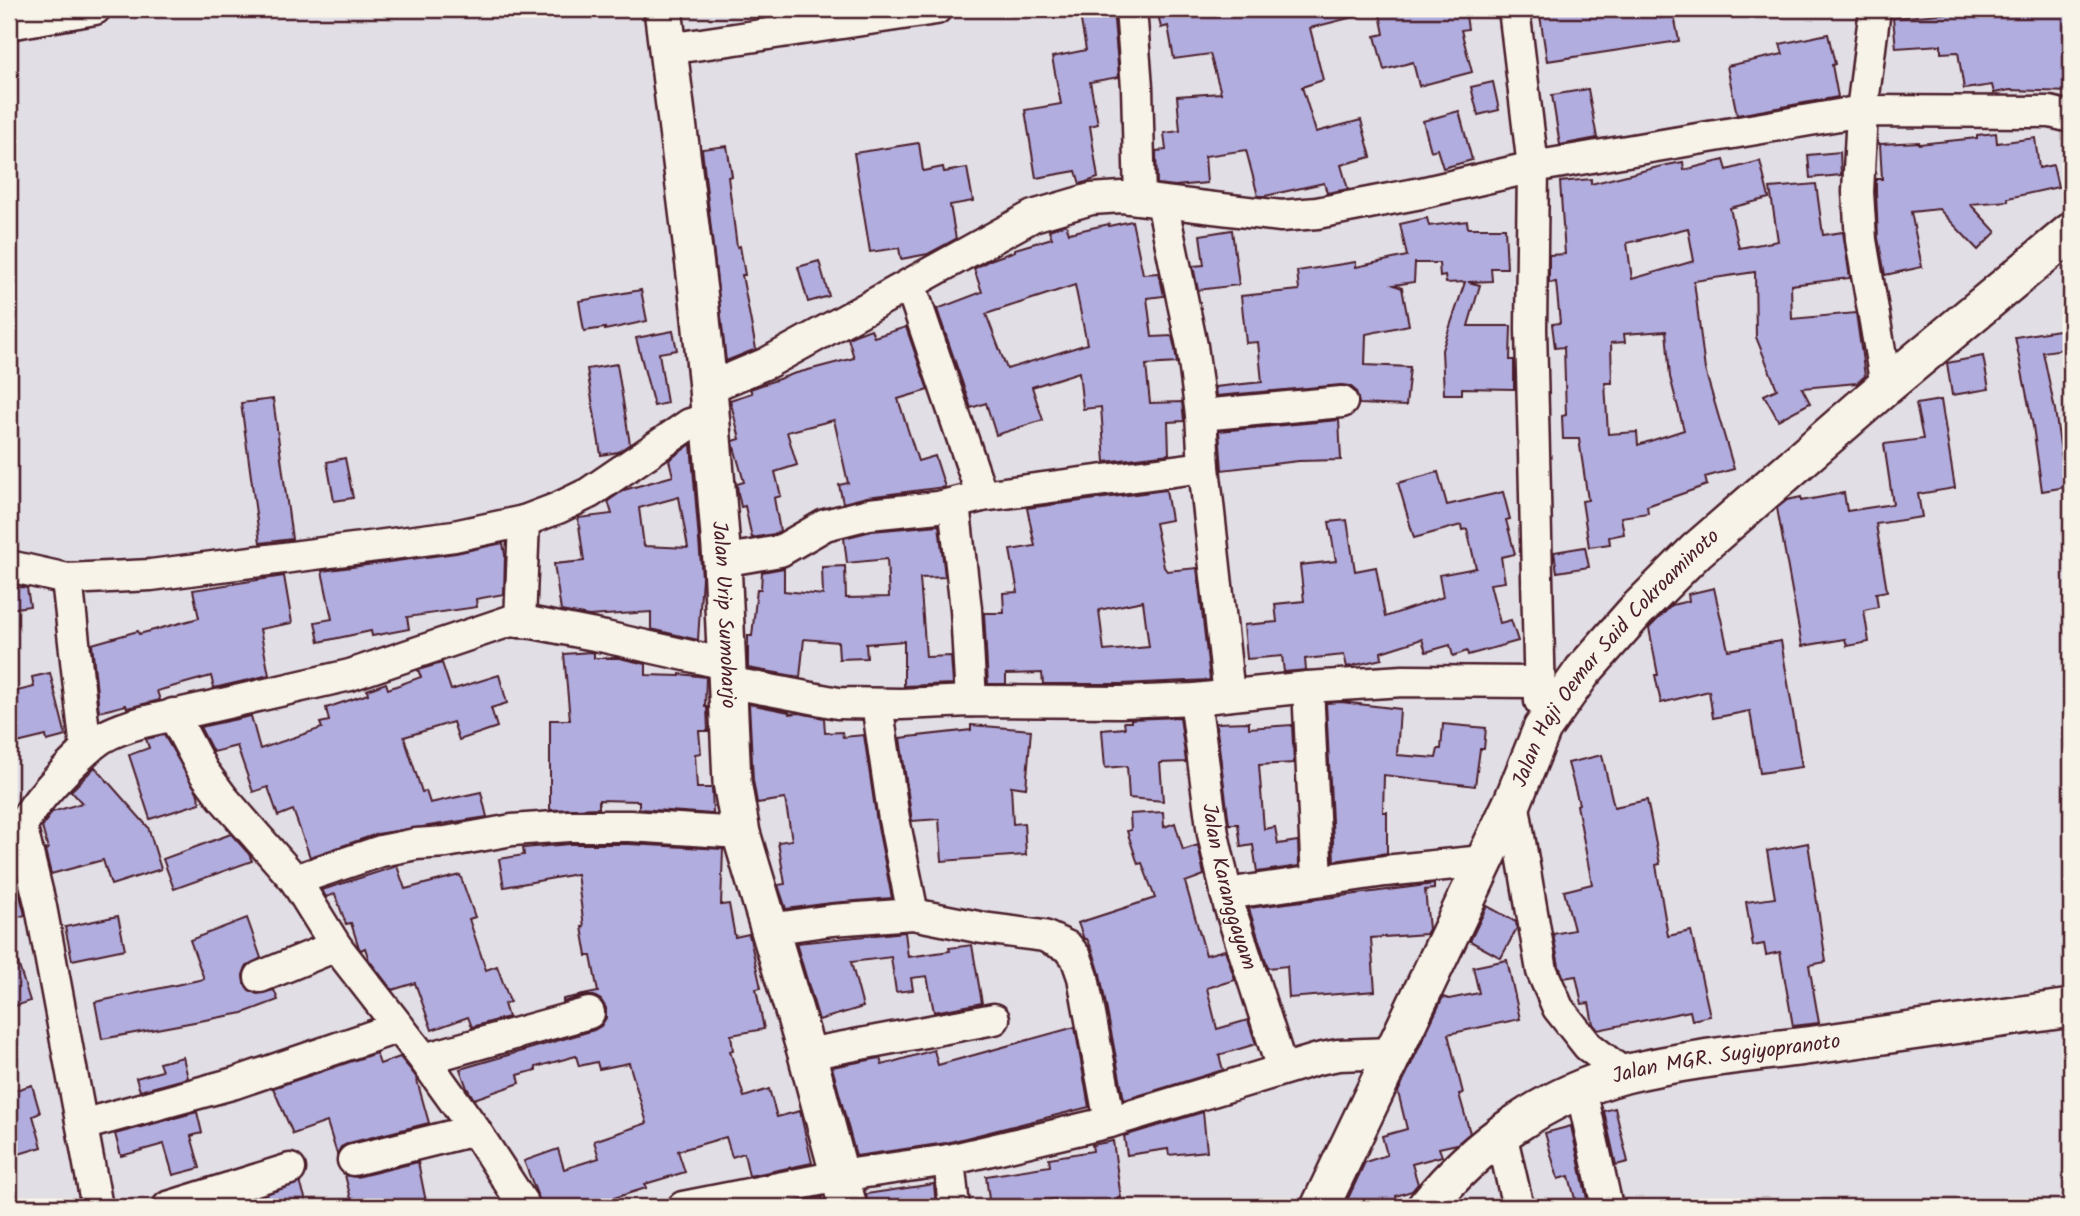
<svg xmlns="http://www.w3.org/2000/svg" width="2080" height="1216" font-family="Kalam,sans-serif">
  <style>
    .building { fill: #b2addf; stroke: #4a1f2b; stroke-width: 2; fill-rule: evenodd }
    .lines { fill: none; stroke-linecap: round; stroke-linejoin: round }
    .minor-casing { stroke: #4a1f2b; stroke-width: 35 }
    .major-casing { stroke: #4a1f2b; stroke-width: 42 }
    .minor { stroke: #f7f3e8; stroke-width: 30 }
    .major { stroke: #f7f3e8; stroke-width: 37 }
    .labels { text-anchor: middle; dominant-baseline: central; stroke-width: 5; stroke-linejoin: round; paint-order: stroke }
    .street-label { font-size: 21px; fill: #4a1f2b; stroke: #f7f3e8 }
  </style>
  <rect width="100%" height="100%" fill="#e2dee5"/>
  <filter id="ink" filterUnits="userSpaceOnUse"><feTurbulence type="fractalNoise" baseFrequency=".0143" numOctaves="2"/><feDisplacementMap in="SourceGraphic" scale="14" xChannelSelector="R" yChannelSelector="G"/><feConvolveMatrix kernelMatrix="1 2 1 2 8 2 1 2 1" color-interpolation-filters="sRGB"/></filter>
  <g filter="url(#ink)">
    <g class="building">
      <path d="M1079,9H1113L1119,77L1090,82L1098,124L1090,126L1098,178L1080,184L1076,171L1036,178L1025,110L1061,104L1052,57L1086,50Z"/>
      <path d="M1157,9H1360L1361,15L1310,28L1323,80L1302,87L1316,132L1361,120L1371,157L1341,165L1348,189L1327,193L1324,183L1265,196H1258L1246,150L1205,156L1207,183L1175,186L1157,184L1156,151L1166,150L1164,133L1180,131L1177,96L1221,93L1210,54L1174,59L1168,26L1161,28Z"/>
      <path d="M1379,9H1465L1468,29L1461,30L1472,72L1419,86L1413,62L1384,70L1375,36L1384,34Z"/>
      <path d="M1539,9H1659L1660,18L1674,15L1679,41L1547,61Z"/>
      <path d="M2001,9H2071V92L2010,90L1994,93L1992,85L1964,89L1958,52L1941,53V45L1896,48L1893,18Z"/>
      <path d="M1828,34L1835,64L1832,65L1838,97L1737,115L1727,66L1783,54L1780,44Z"/>
      <path d="M1493,82L1499,110L1478,115L1471,87Z"/>
      <path d="M1588,89L1597,138L1560,145L1552,95Z"/>
      <path d="M1459,111L1472,160L1443,168L1437,149L1431,151L1423,121Z"/>
      <path d="M1996,133L1997,143L2035,138L2039,168L2053,165L2058,187L2008,198V201L1970,204L1996,232L1978,250L1939,209L1911,212L1922,267L1885,275L1878,238L1876,192V179H1882L1880,144L1919,142V144L1977,138V135Z"/>
      <path d="M919,143L923,171L943,167L944,172L967,168L973,201L950,205L956,239L928,254L901,259L899,248L870,252L854,153Z"/>
      <path d="M727,146L732,176L728,177L737,247L740,246L745,275H742L756,349L726,361L702,149Z"/>
      <path d="M1840,152L1841,175L1810,178L1808,155Z"/>
      <path d="M1724,160L1727,170L1760,161L1769,198L1730,208L1739,248L1778,241L1770,188L1816,184L1823,235L1843,232L1850,278L1791,285L1792,319L1856,313L1865,376L1857,383L1802,388L1810,403L1778,420L1764,395L1777,389L1756,337L1755,272L1694,281L1705,370L1734,469L1705,477L1707,485L1647,506L1648,513L1621,517L1624,534L1609,537L1610,544L1589,547L1582,501L1588,500L1579,439H1563L1562,416L1566,415L1564,347L1555,348L1552,324L1560,323L1556,282L1549,283V255L1565,254L1560,182L1591,179V184L1662,166L1683,162L1684,170ZM1688,228L1694,261L1632,279L1627,243ZM1666,331L1670,377L1684,430L1638,445L1637,432L1608,434L1605,383H1612L1611,343L1625,342L1624,334Z"/>
      <path d="M1427,218L1429,226L1467,221L1468,228H1505L1507,268H1491L1492,281L1468,282L1480,285L1468,326H1511L1510,360H1514V389L1462,388V394H1444L1442,350L1465,282L1446,283L1445,276L1440,277L1439,263H1415L1414,282L1394,285L1402,288L1409,325L1366,334L1365,365L1410,367L1406,406L1359,404L1356,391L1350,386L1341,385L1216,396L1215,387L1262,382L1258,342L1246,343L1241,296L1299,290L1297,271L1356,262V267L1407,256L1400,224Z"/>
      <path d="M1132,221L1143,274L1159,273L1164,296L1147,298L1152,337L1172,336L1175,349L1177,363L1146,365L1150,403L1182,402L1184,421L1168,422L1169,454L1105,462L1101,407L1083,409L1079,372L1032,387L1043,420L996,435L986,403L971,408L937,309L982,292L974,269L990,260L1015,251V249L1052,238L1049,230L1066,224L1069,233L1109,224V226ZM1075,285L1087,344L1007,369L986,314Z"/>
      <path d="M1232,230L1239,285L1198,290L1193,266L1204,265L1200,235Z"/>
      <path d="M819,261L829,296L808,302L798,267Z"/>
      <path d="M641,290L647,321L605,330V328L584,331L579,301Z"/>
      <path d="M906,327L928,390L898,399L918,461L935,456L945,487L867,497L843,503L839,485L848,483L834,420L787,432L797,465L775,472L781,496L774,498L780,531L774,534L752,538L745,506L741,507L738,493L737,484L744,482L734,447L733,441L740,439L730,400L752,393L750,389L753,388L793,374L854,358L848,338L855,335L871,329L874,337Z"/>
      <path d="M2071,328V348L2043,352L2055,410L2066,487L2042,491L2033,426L2015,337Z"/>
      <path d="M673,331L677,350L659,353L667,403L654,406L636,338Z"/>
      <path d="M1983,356L1989,389L1952,395L1947,363Z"/>
      <path d="M617,364L630,444L618,452L601,455L587,369Z"/>
      <path d="M273,399L292,539L260,543L241,403Z"/>
      <path d="M1941,400L1955,488L1918,494L1922,517L1876,524L1887,591L1876,593L1878,607L1864,610L1869,642L1847,646L1845,639L1802,646L1777,508L1787,500L1801,497V501L1844,493L1847,511L1893,504L1884,444L1923,439L1916,404Z"/>
      <path d="M1339,420L1341,460L1299,461L1222,470L1219,431Z"/>
      <path d="M691,444L702,577L698,640L651,629V612L589,616L561,611L554,564L584,561L578,518L612,514L608,501L624,490L673,476L669,460ZM679,497L688,548L644,546L639,508Z"/>
      <path d="M345,458L353,498L334,501L327,462Z"/>
      <path d="M1438,472L1447,505L1503,492L1510,519L1506,520L1515,554L1501,557L1505,582L1490,584L1500,623L1511,620L1518,641L1468,655L1467,651L1453,656L1450,645L1426,652L1422,639L1381,652L1382,659L1347,667L1344,655L1305,659L1306,670L1284,672L1282,656L1247,659L1244,625L1277,622L1275,604L1304,601L1300,565L1336,561L1329,522L1347,520L1355,571L1376,567L1385,617L1443,597L1439,575L1476,568L1467,529L1462,530L1461,525L1414,538L1398,483Z"/>
      <path d="M1166,490L1171,520L1155,523L1164,567L1167,571L1197,568L1210,680L1121,684H1043L1042,673L1006,674V684H988L984,613H1004L1003,593L1018,592L1010,550L1035,546L1027,508ZM1143,601L1149,647L1104,651L1099,610Z"/>
      <path d="M939,525L945,577L920,578L926,657L951,656L953,684L904,686V641L866,644L867,658L839,659L838,642L804,639L800,677L748,668V636H752L757,589H761L762,572L784,568V591L823,595L822,567L845,566L846,598L889,597L887,559L847,563L844,538L872,531Z"/>
      <path d="M503,543L505,555L504,594L476,599L477,607L407,617L409,629L372,636L371,631L319,642L315,622L332,619L322,571L456,553Z"/>
      <path d="M1585,547L1589,567L1557,572L1554,552Z"/>
      <path d="M284,576L292,623L260,629L269,675L214,688L211,676L157,691L160,700L127,708L126,705L99,712L92,644L138,631L139,634L199,618L193,590Z"/>
      <path d="M22,587L27,588L30,606L9,609V589Z"/>
      <path d="M1714,588L1728,650L1781,641L1802,767L1760,773L1750,711L1713,718L1709,691L1661,703L1655,675H1658L1649,628L1672,605L1689,601L1688,594Z"/>
      <path d="M591,652L594,653V658H619L646,664V675L680,676V674L706,677L705,707H707L708,731H699L701,753L695,754L697,788H712L713,814L639,809V801L599,800V808L550,810V720H570L564,654Z"/>
      <path d="M442,663L451,690L499,675L507,703L491,708L497,727L459,740L453,722L404,737L422,792L426,791L430,803L481,792L487,817L377,834L310,857L293,810L278,816L268,787L253,792L237,746L213,752L200,727L251,716L260,749L322,728L320,723L329,721L326,708L368,694L367,690L386,683L388,689L421,677L418,670Z"/>
      <path d="M50,673L66,736L47,741L46,736L17,743L9,708V693L34,687L32,677Z"/>
      <path d="M1341,702L1400,709L1397,755L1436,758L1438,749H1441L1443,724L1486,728L1484,749H1480L1475,786L1384,775L1383,812H1387V853L1334,861L1326,703Z"/>
      <path d="M749,704L789,712V714L799,713L824,718L825,733L842,732L843,737L864,735L877,822L892,898L831,903L786,909L778,885L785,884L778,842L792,840L785,799L757,803L753,780Z"/>
      <path d="M1180,717L1186,762L1160,763L1163,801L1129,798L1127,766L1105,768L1102,730L1125,728L1124,722H1131V719Z"/>
      <path d="M1249,722V728L1292,725L1294,763L1259,765L1264,829L1275,827L1278,844L1298,841L1299,866L1257,872L1253,845L1241,847L1238,824H1229L1216,723Z"/>
      <path d="M971,725L1031,730L1026,788L1011,786L1013,824L1024,823L1026,855L942,861L939,819L912,821L900,738L971,730Z"/>
      <path d="M164,735L197,792L200,803L150,819L129,755L149,748L146,739Z"/>
      <path d="M1602,755L1614,807L1647,800L1660,864L1656,865L1668,936L1691,931L1710,1016L1692,1020L1690,1011L1598,1030L1593,1024L1589,1003L1582,1004L1576,976L1564,978L1559,966L1553,934L1574,930L1564,891L1592,884L1577,805L1579,804L1568,763Z"/>
      <path d="M95,767L148,827L161,869L111,885L103,860L51,874L45,850L48,849L42,827L52,812L82,803L71,791Z"/>
      <path d="M1163,812L1164,827L1175,823L1183,850L1198,845L1204,875L1185,882L1206,955L1225,950L1235,980L1207,988L1217,1029L1248,1020L1256,1044L1219,1055L1223,1070L1124,1100L1100,974L1093,951L1087,939H1084L1078,923L1155,898L1142,863L1138,864L1127,831L1131,830L1130,814Z"/>
      <path d="M231,834L249,854L252,861L174,889L163,859Z"/>
      <path d="M1808,843L1826,962L1809,965L1819,1023L1793,1026L1780,952L1766,955L1764,944L1753,946L1746,902L1775,898L1767,851Z"/>
      <path d="M570,844H629L723,849L721,905L729,904L735,937L749,934L761,988L756,989L764,1029L731,1035L733,1050L730,1051L744,1097L769,1089L777,1117L800,1111L812,1163L749,1176L744,1153L732,1157L726,1137L678,1151L685,1172L645,1184L646,1188L614,1198L616,1207H542L524,1161L558,1149L564,1169L599,1158L594,1141L647,1123L629,1063L599,1069L597,1062L579,1066L576,1056L536,1067V1070L518,1075L520,1083L474,1099L467,1088L460,1069L594,1030L601,1026L606,1018V1008L601,1000L594,996H584L563,1002V999L598,992L591,956H587L582,927H584L577,874L504,887L499,859L524,855L523,848Z"/>
      <path d="M9,852L25,915L9,920Z"/>
      <path d="M397,866L405,889L460,875L475,917L469,919L486,970L497,966L510,1002L504,1004L508,1017L472,1027L468,1017L432,1030L415,983L392,990L369,960L365,948L361,950L359,948L351,923L346,924L335,894L326,897L322,890Z"/>
      <path d="M1434,884V889L1425,890L1429,929L1426,934L1371,938L1375,991L1289,998L1287,966L1268,968L1250,912L1249,908Z"/>
      <path d="M1487,906L1516,922L1517,928L1501,958L1470,941Z"/>
      <path d="M118,916L125,949L72,960L65,927Z"/>
      <path d="M247,918L261,958L246,967L243,975L244,983L249,990L257,994L274,990L278,1000L243,1013L102,1039L95,1002L204,979L190,940Z"/>
      <path d="M905,932L908,957L950,951L949,948L972,945L982,1003L934,1012L927,976L911,978L913,990L896,992L891,957L851,962L863,1007L819,1020L796,943Z"/>
      <path d="M9,947H13L30,1001L9,1008Z"/>
      <path d="M1507,960L1520,1019L1448,1034L1463,1093L1459,1094L1470,1133L1457,1144L1439,1148L1442,1156L1412,1164L1418,1184L1412,1191L1396,1196L1399,1207H1344L1365,1162L1387,1155L1382,1136L1407,1129L1398,1092L1443,997L1449,999L1479,993L1473,967Z"/>
      <path d="M1075,1027L1089,1107L946,1143L856,1156L832,1067L880,1058L882,1065L934,1050L938,1065Z"/>
      <path d="M376,1053L380,1064L400,1057L410,1069L416,1077L429,1123L349,1143L341,1147L337,1154L327,1122L293,1134L273,1088Z"/>
      <path d="M183,1057L188,1078L140,1091L136,1078L162,1071L159,1063Z"/>
      <path d="M32,1085L40,1113L33,1116L42,1147L9,1157V1092Z"/>
      <path d="M1615,1108L1628,1162L1616,1165L1604,1111Z"/>
      <path d="M197,1112L202,1133L191,1136L200,1168L173,1175L164,1144L121,1156L115,1134Z"/>
      <path d="M1203,1112L1207,1151L1169,1155L1168,1149L1127,1155L1124,1136Z"/>
      <path d="M1571,1126L1587,1199L1576,1203L1569,1176L1558,1179L1545,1133Z"/>
      <path d="M1113,1141L1121,1198H1118L1117,1207H1056L1055,1199L990,1207L986,1176L1050,1166L1049,1158L1093,1151L1092,1145Z"/>
      <path d="M418,1162L427,1207H353L345,1175L357,1177Z"/>
      <path d="M300,1182L308,1207H232V1206Z"/>
      <path d="M934,1184L936,1207H868L866,1194Z"/>
      <path d="M822,1197L823,1207H772Z"/>
    </g>
    <g class="lines">
      <defs>
        <g id="minor">
          <path d="M1131,9L1137,87L1140,199"/>
          <path d="M1514,9L1533,167L1531,329L1540,701"/>
          <path d="M1875,9L1862,111L1858,192L1861,240L1886,386"/>
          <path d="M9,24L95,9"/>
          <path d="M668,49L936,9"/>
          <path d="M1162,202L1192,346L1201,415L1204,467L1229,695"/>
          <path d="M910,284L982,496"/>
          <path d="M708,388L767,363L1033,216L1091,199L1122,197L1281,216L1317,213L1421,193L1533,167L1862,111L2050,112L2071,117"/>
          <path d="M1201,415L1342,402"/>
          <path d="M954,504L966,609L971,701"/>
          <path d="M722,561L780,551L825,525L869,514L938,507L982,496L1204,467"/>
          <path d="M9,566L67,579L151,575L454,536L524,521L558,508L589,493L690,424L710,418"/>
          <path d="M67,579L86,750"/>
          <path d="M520,622L524,521"/>
          <path d="M727,682L838,703L901,704L971,701L1121,702L1195,699L1308,687L1403,681L1539,682"/>
          <path d="M1308,687L1317,880"/>
          <path id="s1" d="M1195,699L1213,834L1229,905L1282,1069"/>
          <path d="M877,704L894,819L913,914"/>
          <path d="M173,714L203,771L223,798L295,880L336,946L424,1059L475,1130L525,1207"/>
          <path d="M1513,801L1542,971L1558,1008L1588,1046L1624,1074"/>
          <path d="M295,880L381,851L416,844L446,842L512,830L569,826H630L741,833"/>
          <path d="M1226,894L1385,871L1483,861"/>
          <path d="M769,929L832,920L913,914L983,928L1044,936L1068,947L1076,957L1083,977L1110,1122"/>
          <path d="M260,977L336,946"/>
          <path d="M807,1054L994,1019"/>
          <path d="M424,1059L589,1013"/>
          <path d="M1581,1089L1607,1207"/>
          <path d="M82,1125L235,1083L399,1027"/>
          <path d="M1501,1133L1518,1207"/>
          <path d="M353,1160L475,1130"/>
          <path d="M949,1160L954,1207"/>
          <path d="M97,1207L41,907L22,829C22,812 85,748 102,738C115,730 129,726 143,722L350,675L510,621L533,623L605,637L726,664"/>
          <path d="M168,1207L290,1169"/>
          <path d="M683,1207L839,1176L949,1160L1110,1122L1318,1059L1338,1055L1392,1053"/>
        </g>
        <g id="major">
          <path id="s2" d="M663,9L699,299L708,388L722,561L732,782L741,833L807,1054L848,1207"/>
          <path id="s3" d="M1320,1207L1513,801L1542,729L1583,671L1636,611L1696,551L1886,386L2071,232"/>
          <path id="s4" d="M1426,1207C1476,1144 1546,1095 1625,1074C1686,1059 1751,1053 1814,1045C1900,1033 1985,1020 2071,1008"/>
        </g>
      </defs>
      <use href="#minor" class="minor-casing"/>
      <use href="#major" class="major-casing"/>
      <use href="#minor" class="minor"/>
      <use href="#major" class="major"/>
    </g>
  </g>
  <g class="labels">
    <g class="street-label">
      <text stroke="none"><textPath href="#s2" startOffset="609">Jalan Urip Sumoharjo</textPath></text>
      <text stroke="none"><textPath href="#s3" startOffset="628">Jalan Haji Oemar Said Cokroaminoto</textPath></text>
      <text stroke="none"><textPath href="#s1" startOffset="191">Jalan Karanggayam</textPath></text>
      <text stroke="none"><textPath href="#s4" startOffset="346">Jalan MGR. Sugiyopranoto</textPath></text>
    </g>
  </g>
  <rect width="2080" height="1216" fill="none" stroke="#f7f3e8" stroke-width="35"/>
  <rect x="18" y="18" width="2045" height="1181" fill="none" stroke="#4a1f2b" stroke-width="2.5" filter="url(#ink)"/>
</svg>
